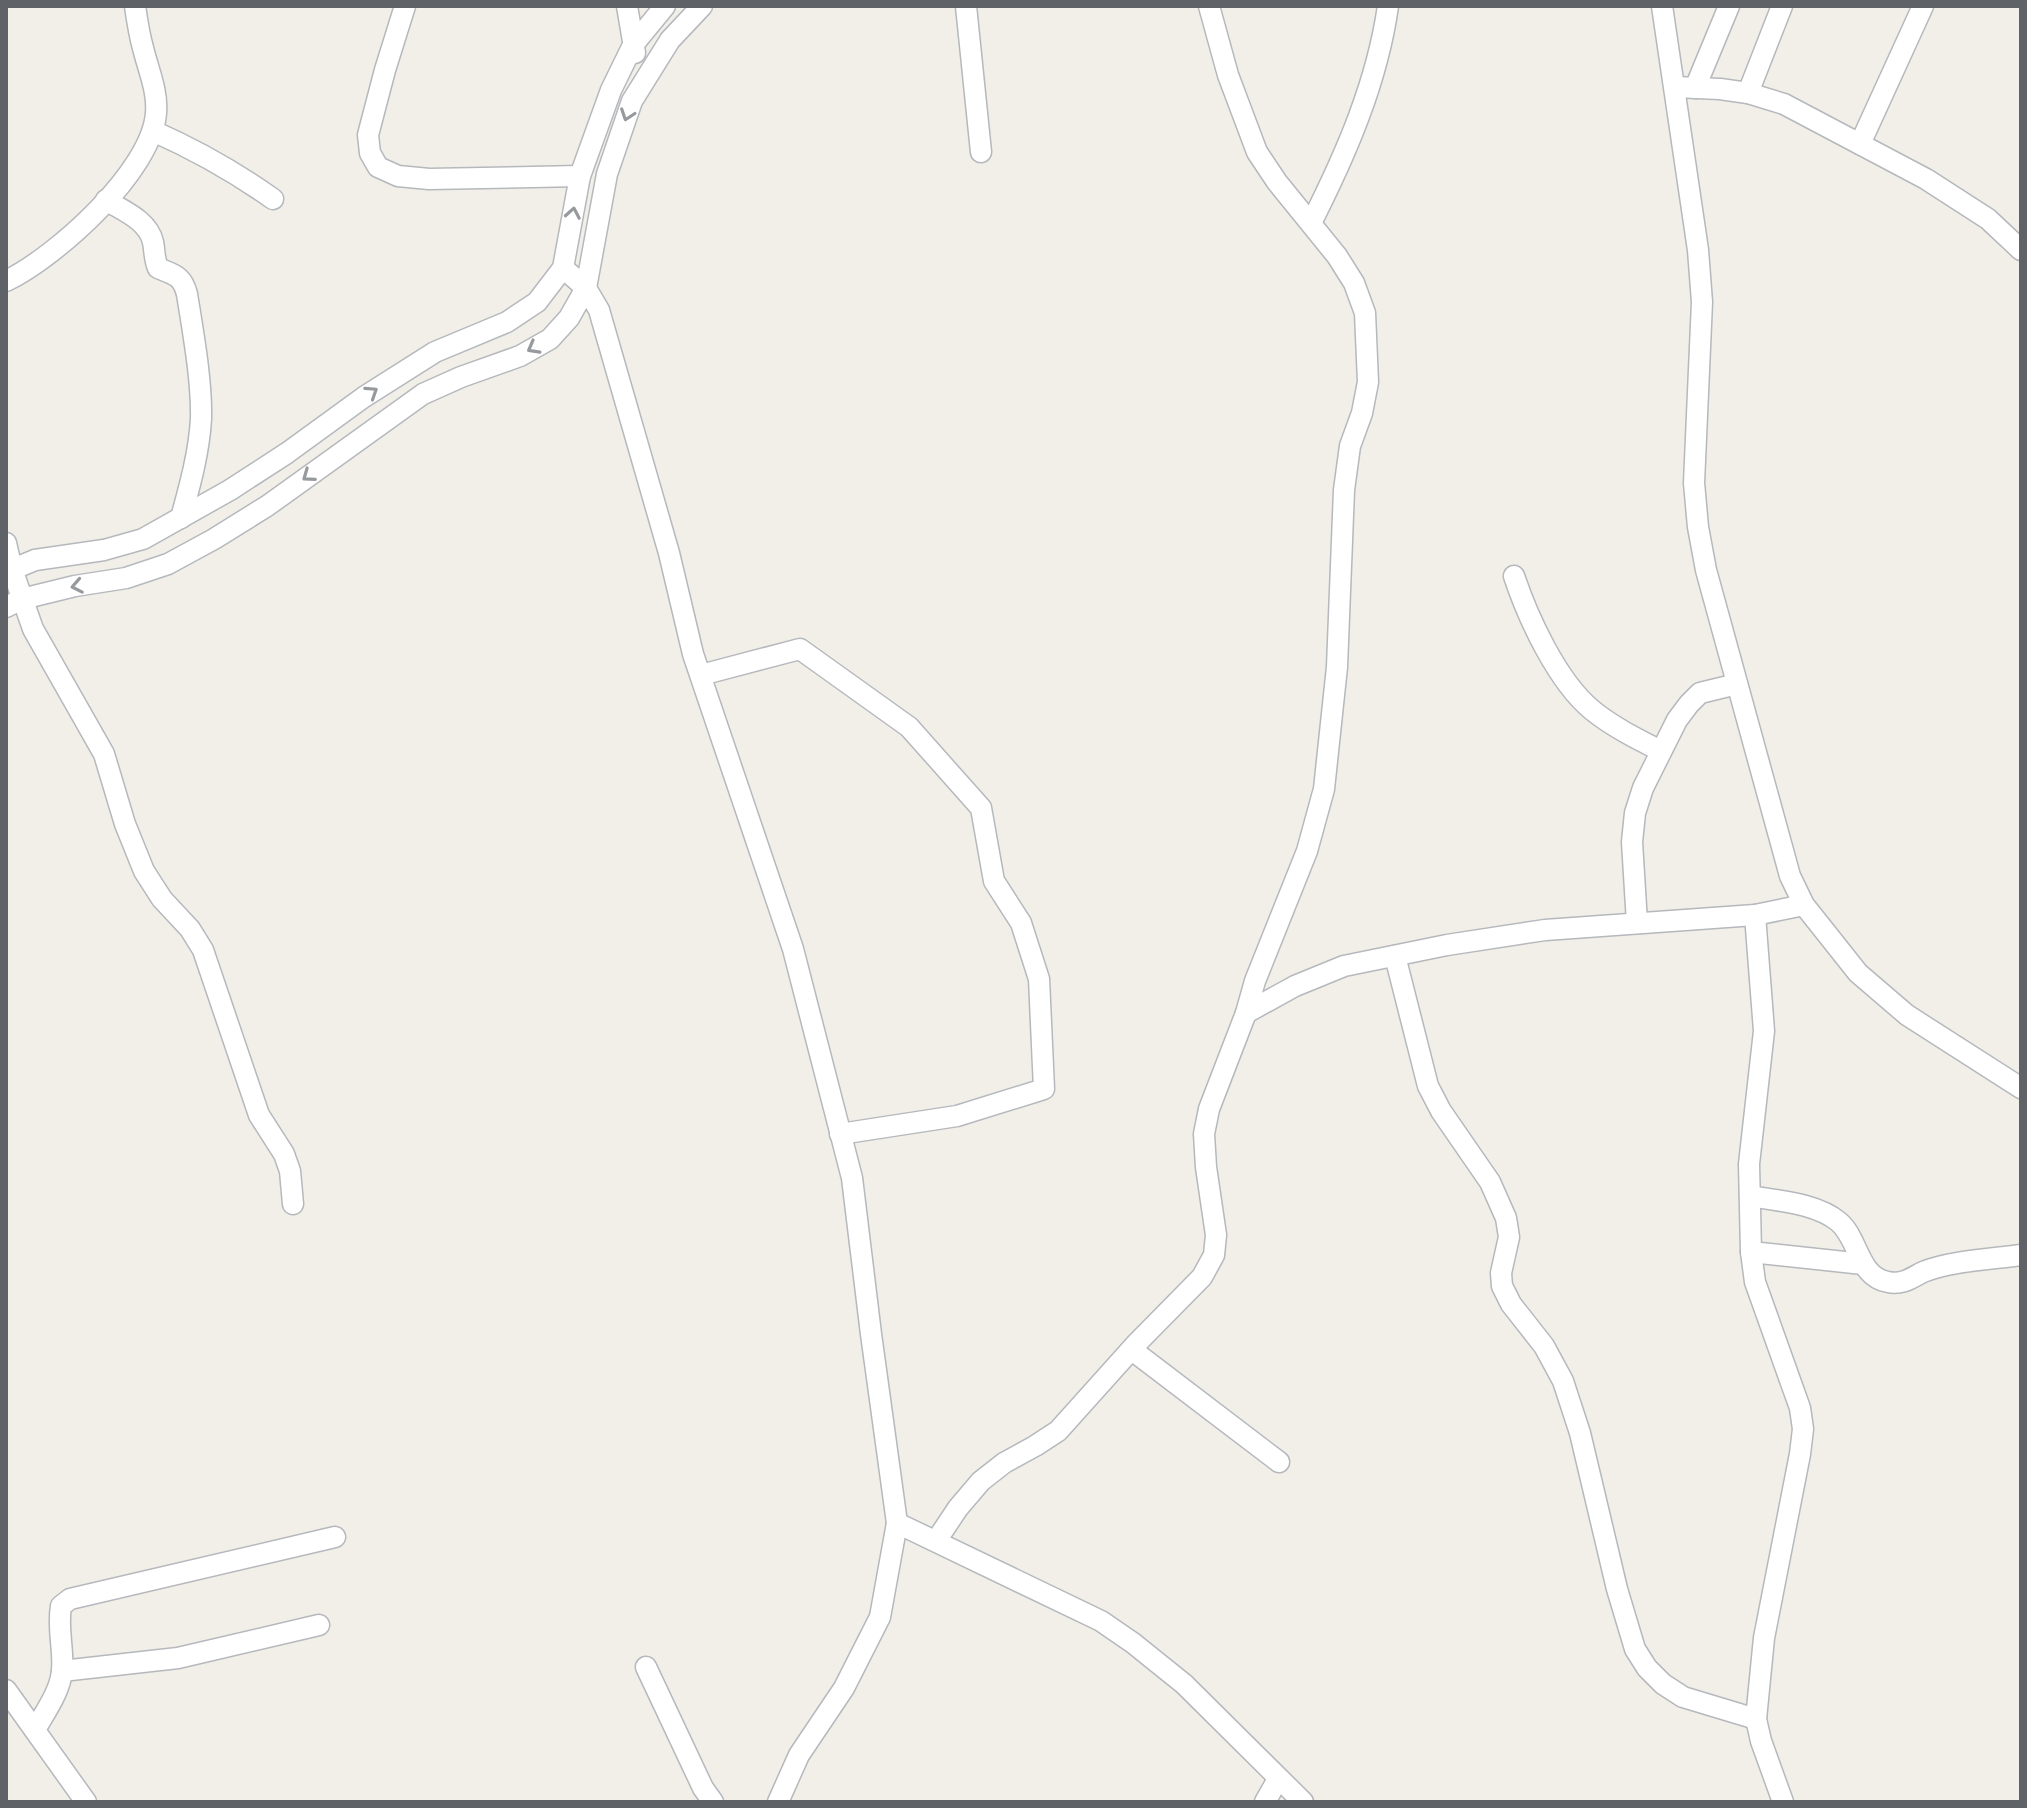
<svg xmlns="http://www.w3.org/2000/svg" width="2027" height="1808" font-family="'Nunito Sans',sans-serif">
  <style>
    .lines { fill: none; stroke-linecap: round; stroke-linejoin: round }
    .minor-casing { stroke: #b5b8bc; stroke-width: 23 }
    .minor { stroke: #fff; stroke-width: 20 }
    .oneway { stroke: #979a9d }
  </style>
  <rect width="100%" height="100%" fill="#f1efe8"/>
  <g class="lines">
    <defs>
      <g id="minor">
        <path d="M405,6L385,70L368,135L370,153L378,167L398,176L429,179L580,176"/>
        <path d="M627,6L635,53"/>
        <path d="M966,6L981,152"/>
        <path d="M1662,6L1698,250L1702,302L1694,483L1698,527L1706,570L1790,876L1804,905L1858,973L1907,1015L2021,1088"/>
        <path d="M1675,87L1720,89L1748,93L1784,104L1926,179L1988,219L2021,250"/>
        <path d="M1695,88L1729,6"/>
        <path d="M1748,93L1782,6"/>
        <path d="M153,131C196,150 235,172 273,199"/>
        <path d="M1860,144L1923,6"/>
        <path d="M106,200C123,211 148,220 153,242C155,252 154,259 158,268C174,275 182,275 187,294C193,332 202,381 201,419C199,453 190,485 181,518"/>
        <path d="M1311,223C1346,154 1377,83 1388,6"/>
        <path d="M563,268L586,288L599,310L669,553L693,654L793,949L852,1178L871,1334L897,1523L880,1617L844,1688L799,1755L778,1802"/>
        <path d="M6,281C56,257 152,171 156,113C158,91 148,69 143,48C139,34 137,20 135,6"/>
        <path d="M6,543L12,569L33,629L104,754L125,824L144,871L162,899L190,929L203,950L259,1115L284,1154L290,1171L293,1204"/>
        <path d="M6,572L35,560L104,550L143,539L230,490L287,453L364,397L435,352L507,322L537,302L563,268L580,176L611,90L633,45L665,6"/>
        <path d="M1514,576C1528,618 1557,681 1592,710C1613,727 1637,739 1661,751"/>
        <path d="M6,607L22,599L75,586L126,578L168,564L214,539L267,506L423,394L461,377L520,356L550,339L569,318L586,288L607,174L632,101L670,40L702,6"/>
        <path d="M701,675L800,649L909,727L981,808L994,881L1021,923L1039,979L1044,1089L957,1116L840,1134"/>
        <path d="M1755,915L1764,1031L1749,1164L1751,1252L1755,1282L1800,1408L1803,1429L1800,1454L1764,1638L1756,1719L1761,1741L1783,1802"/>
        <path d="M1637,923L1632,842L1635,813L1643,788L1677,720L1689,704L1700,693L1737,684"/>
        <path d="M1395,956L1428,1086L1441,1111L1490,1182L1506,1218L1509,1237L1501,1273L1502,1286L1511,1304L1544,1346L1563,1381L1580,1433L1617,1589L1635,1649L1647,1668L1663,1684L1683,1697L1756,1719"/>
        <path d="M1246,1013L1295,986L1344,966L1447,945L1545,930L1755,915L1804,905"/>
        <path d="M1750,1196C1778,1201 1816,1203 1839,1222C1859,1239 1858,1277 1888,1282C1903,1285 1911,1278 1923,1272C1949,1261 1992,1259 2021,1255"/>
        <path d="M1751,1252L1863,1264"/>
        <path d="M1132,1350L1279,1462"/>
        <path d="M897,1523L1101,1621L1133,1643L1184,1684L1303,1802"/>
        <path d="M936,1541L958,1508L981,1481L1004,1463L1035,1446L1058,1431L1137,1343L1202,1277L1214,1255L1216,1235L1206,1167L1204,1134L1209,1109L1246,1013L1255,981L1307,851L1324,789L1337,667L1344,490L1350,446L1362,413L1368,382L1365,313L1354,283L1337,256L1277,182L1257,152L1228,75L1209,6"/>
        <path d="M646,1667L703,1788L713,1802"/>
        <path d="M62,1671L178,1658L319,1625"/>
        <path d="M6,1690L86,1802"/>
        <path d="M35,1730C45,1712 60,1692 62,1671C64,1649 57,1629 61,1606L70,1599L335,1537"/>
        <path d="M1265,1802L1278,1779"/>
      </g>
    </defs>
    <use href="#minor" class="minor-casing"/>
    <use href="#minor" class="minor"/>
  </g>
  <defs><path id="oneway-chevron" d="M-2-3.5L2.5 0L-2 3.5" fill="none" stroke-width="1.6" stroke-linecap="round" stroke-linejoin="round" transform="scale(2)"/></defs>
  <g class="oneway">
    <use href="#oneway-chevron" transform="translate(627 115) rotate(109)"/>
    <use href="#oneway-chevron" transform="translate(573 213) rotate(-80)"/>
    <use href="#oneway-chevron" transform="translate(533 348) rotate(151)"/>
    <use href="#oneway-chevron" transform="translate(372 392) rotate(-33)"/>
    <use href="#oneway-chevron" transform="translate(308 476) rotate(144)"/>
    <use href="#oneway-chevron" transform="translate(77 586) rotate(169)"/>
  </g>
  <rect width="2027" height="1808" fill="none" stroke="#5f6368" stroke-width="16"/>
</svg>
